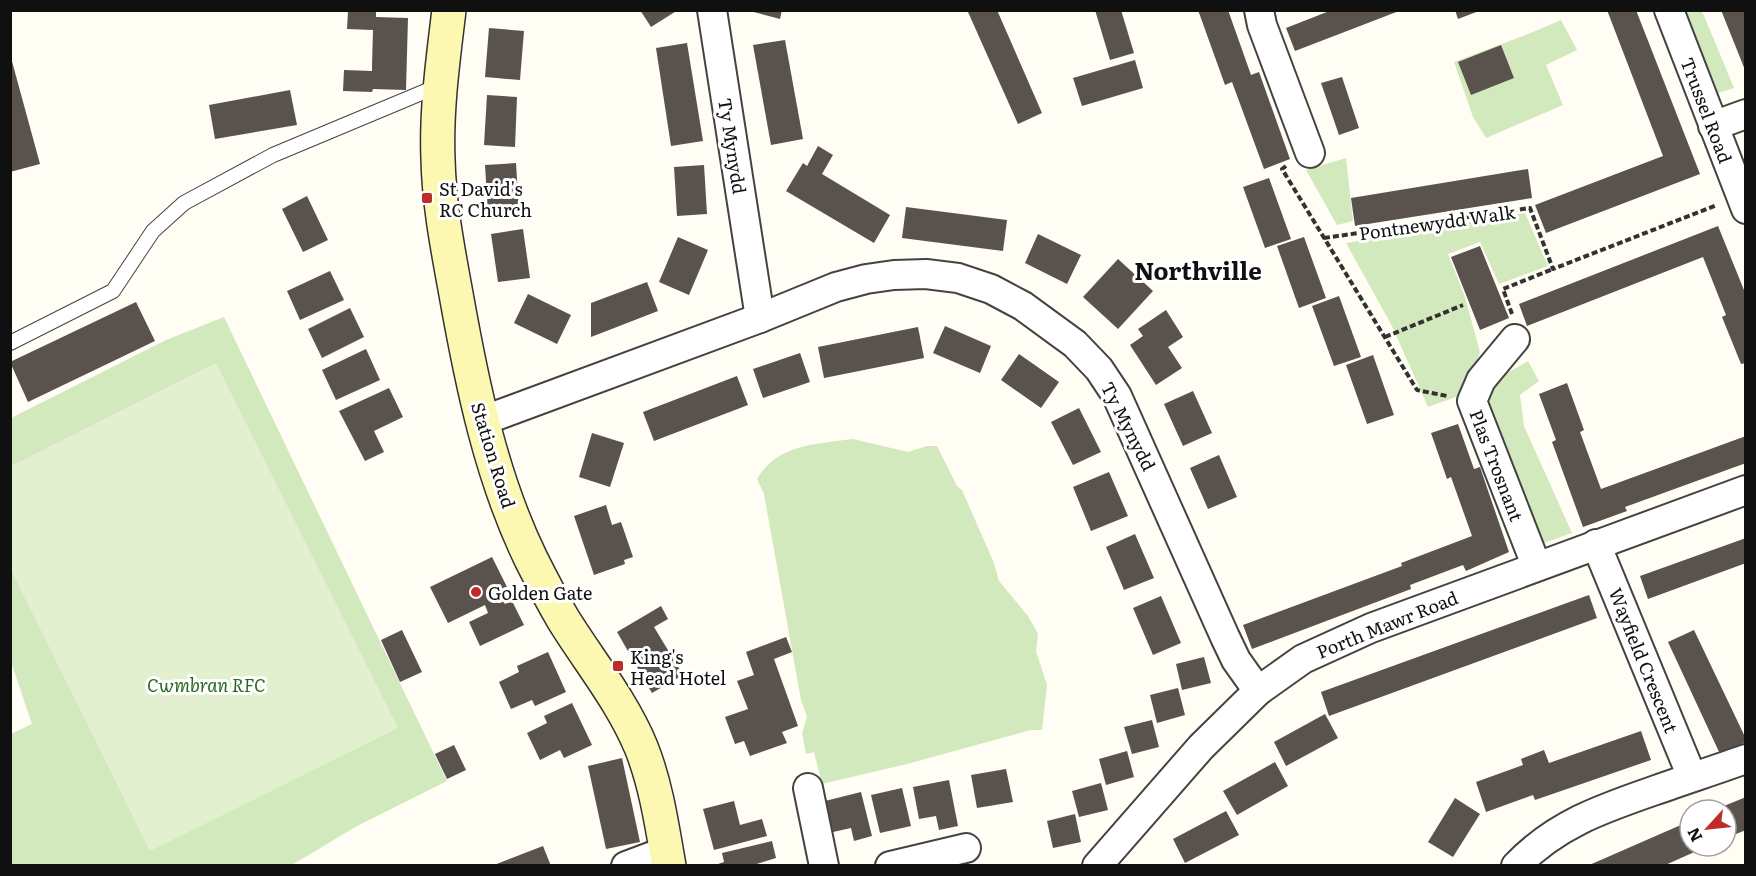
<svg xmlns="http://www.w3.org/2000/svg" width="1756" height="876" font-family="Literata,serif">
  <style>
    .green { fill: #d2e9bd }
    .pitch { fill: #e3f0cf }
    .building { fill: #59524d }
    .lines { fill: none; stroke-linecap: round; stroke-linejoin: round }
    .lane-casing { stroke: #434343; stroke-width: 16 }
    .street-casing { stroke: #434343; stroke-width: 32 }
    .secondary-casing { stroke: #323232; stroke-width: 36 }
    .path { stroke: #323232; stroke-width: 4; stroke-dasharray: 6 3; stroke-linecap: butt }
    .lane { stroke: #fff; stroke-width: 14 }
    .street { stroke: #fff; stroke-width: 28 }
    .secondary { stroke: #fcf7b1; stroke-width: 33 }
    .poi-dot { fill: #bd2b2b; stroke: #fff; stroke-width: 2 }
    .labels { text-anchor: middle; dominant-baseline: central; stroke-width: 6; stroke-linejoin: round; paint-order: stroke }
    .street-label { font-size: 18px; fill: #101010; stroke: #fff }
    .poi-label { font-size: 18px; fill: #101010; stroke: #fff; text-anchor: start }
    .park-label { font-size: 18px; font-style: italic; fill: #2c6721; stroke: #fff }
    .district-label { font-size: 24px; font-weight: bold; fill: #101010; stroke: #fff }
  </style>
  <rect width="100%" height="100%" fill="#fffdf4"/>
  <g class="green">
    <path d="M1683,11H1702L1734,88L1715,94Z"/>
    <path d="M1561,20L1577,50L1546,65L1563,105L1486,138L1473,117L1454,62L1533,32Z"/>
    <path d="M1346,158L1353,221L1337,225L1306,170Z"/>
    <path d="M1525,213L1548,266L1499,284L1480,242L1448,254L1465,297L1480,352L1467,393L1428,407L1392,326L1346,243Z"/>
    <path d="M224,317L447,781L357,826L292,865L11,866V734L32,724L11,662V418L166,340Z"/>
    <path d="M1528,361L1539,381L1520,395L1524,426L1572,533L1541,544L1481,402L1484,386Z"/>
    <path d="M853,439L908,452L927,446H937L957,486L962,490L994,563L999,581L1028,616L1038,634L1036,651L1047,685L1042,730H1031L907,764L822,784L814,752L806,754L802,733L807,717L801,700L764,494L757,479C777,444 817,444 853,439Z"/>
  </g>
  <path class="pitch" d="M216,363L398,728L150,851L11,570V466Z"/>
  <g class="building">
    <path d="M640,10H678L651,27Z"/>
    <path d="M746,10H782L780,19Z"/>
    <path d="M972,10H997L1042,113L1018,124L968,12Z"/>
    <path d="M1095,10H1121L1134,53L1110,60Z"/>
    <path d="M1198,10H1228L1251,75L1259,72L1290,159L1264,169L1232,82L1225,85Z"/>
    <path d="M1332,10H1399V11L1295,51L1286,28Z"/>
    <path d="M1455,10H1479V11L1458,19Z"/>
    <path d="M1607,10H1636L1700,174L1546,233L1535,205L1663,156Z"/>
    <path d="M1721,10H1746V70H1745Z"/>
    <path d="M348,11L376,12V17L408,18L406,90L373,89L372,92L343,91L344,70L372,71V66L373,30L347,29Z"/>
    <path d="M489,28L524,31L520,80L485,77Z"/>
    <path d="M785,40L803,139L771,145L753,45Z"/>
    <path d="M687,43L703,141L671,146L656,48Z"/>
    <path d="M1501,45L1514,78L1471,95L1458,62Z"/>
    <path d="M10,54L40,164L10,172Z"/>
    <path d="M1135,60L1143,88L1082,106L1073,78Z"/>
    <path d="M1342,77L1359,128L1339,135L1321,83Z"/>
    <path d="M290,90L297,125L215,139L209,105Z"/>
    <path d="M487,95L517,97L515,147L484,145Z"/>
    <path d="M818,146L833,155L822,174L890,215L874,243L786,191L803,163L807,166Z"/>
    <path d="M516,163L519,211L488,213L485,165Z"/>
    <path d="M704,165L707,214L677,216L674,167Z"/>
    <path d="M1528,169L1532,198L1355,226L1351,198Z"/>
    <path d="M1269,178L1291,239L1265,248L1243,187Z"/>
    <path d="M307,196L328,240L303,252L282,209Z"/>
    <path d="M906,207L1007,220L1003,251L902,238Z"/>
    <path d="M1718,226L1746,295V363L1741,364L1722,317L1726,315L1703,257L1527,326L1519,304Z"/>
    <path d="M523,229L530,278L498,282L491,234Z"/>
    <path d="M1038,234L1081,255L1067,284L1025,263Z"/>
    <path d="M678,237L708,250L689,295L659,282Z"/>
    <path d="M1304,237L1326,298L1299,308L1277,246Z"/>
    <path d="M1480,246L1509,318L1480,330L1451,257Z"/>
    <path d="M1118,259L1153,291L1118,329L1083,297Z"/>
    <path d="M330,271L344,300L300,320L287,291Z"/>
    <path d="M647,282L658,311L591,337V303Z"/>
    <path d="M528,294L571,315L557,344L514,323Z"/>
    <path d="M1339,296L1361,357L1334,366L1312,306Z"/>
    <path d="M136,302L155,341L28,402L10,362Z"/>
    <path d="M350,308L364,337L322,358L308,329Z"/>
    <path d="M1166,310L1183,337L1168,347L1182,368L1156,385L1130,345L1143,336L1138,329Z"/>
    <path d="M945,326L991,346L980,373L933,353Z"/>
    <path d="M918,327L924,358L824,378L818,347Z"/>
    <path d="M366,349L380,380L336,400L322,370Z"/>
    <path d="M800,353L810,382L763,398L753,369Z"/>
    <path d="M1019,354L1059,382L1041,408L1001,380Z"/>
    <path d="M1373,355L1394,415L1367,424L1346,365Z"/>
    <path d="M737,376L748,405L654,441L643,412Z"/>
    <path d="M1567,383L1584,430L1580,432L1601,489L1746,436V463L1625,507L1627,511L1583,527L1552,442L1556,440L1539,394Z"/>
    <path d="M389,388L403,417L374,431L384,452L365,461L339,411Z"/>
    <path d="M1193,391L1212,433L1183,446L1164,404Z"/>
    <path d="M1079,408L1101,452L1073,465L1051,422Z"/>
    <path d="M1458,424L1474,469L1480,467L1509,552L1466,571L1463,565L1410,585L1411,589L1252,649L1243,625L1402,566L1401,563L1472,536L1451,477L1447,479L1431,433Z"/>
    <path d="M592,433L624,443L610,487L579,477Z"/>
    <path d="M1219,455L1237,497L1208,509L1190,468Z"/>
    <path d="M1109,472L1128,516L1091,531L1073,487Z"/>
    <path d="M606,505L612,525L621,522L633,557L624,560L625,564L594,575L574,516Z"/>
    <path d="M1135,534L1154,578L1124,590L1106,547Z"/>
    <path d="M1746,538V563L1648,599L1640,576Z"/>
    <path d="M492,557L510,593L501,597L505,604L512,601L524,625L480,646L469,622L488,613L485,605L448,623L430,587Z"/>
    <path d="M1589,595L1597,618L1329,716L1321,692Z"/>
    <path d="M1161,596L1181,643L1153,655L1133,608Z"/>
    <path d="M661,606L668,619L654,627L683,675L652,693L617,632Z"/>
    <path d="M402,630L422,672L400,682L381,640Z"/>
    <path d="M1694,630L1746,739V742L1720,754L1668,642Z"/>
    <path d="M786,637L792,652L774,659L798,726L782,732L787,743L750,756L744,741L735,744L725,717L748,709L737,681L754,675L746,652Z"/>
    <path d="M548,652L566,692L535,706L532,700L511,709L499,682L519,672L517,666Z"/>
    <path d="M1204,657L1211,683L1182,690L1176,664Z"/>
    <path d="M1178,688L1185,715L1157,723L1150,695Z"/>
    <path d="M572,703L592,745L564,758L560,750L540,760L527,733L547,723L544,716Z"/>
    <path d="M1325,714L1338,738L1286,766L1274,742Z"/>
    <path d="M1152,720L1159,747L1132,754L1124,727Z"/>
    <path d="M1641,731L1651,760L1535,800L1533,795L1486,812L1476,782L1523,765L1521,759L1544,750L1549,763Z"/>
    <path d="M454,745L466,770L447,779L435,754Z"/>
    <path d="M1127,751L1134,777L1106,785L1099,759Z"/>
    <path d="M622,758L640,842L606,849L588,766Z"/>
    <path d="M1275,762L1288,786L1237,815L1223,791Z"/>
    <path d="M1006,769L1013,802L977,808L971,775Z"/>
    <path d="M949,780L958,826L939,830L936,816L919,819L913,787Z"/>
    <path d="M1101,783L1108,810L1079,817L1072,791Z"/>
    <path d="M902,788L911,826L880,833L871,795Z"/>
    <path d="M861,792L872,836L854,841L851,828L833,832L825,801Z"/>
    <path d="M1746,797V830L1726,838V810H1714Z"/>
    <path d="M1455,798L1480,814L1453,857L1428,842Z"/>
    <path d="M734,801L740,825L762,819L767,836L714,850L703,809Z"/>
    <path d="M1226,811L1239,835L1185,863L1173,839Z"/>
    <path d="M1075,814L1081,842L1053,848L1047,821Z"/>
    <path d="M1690,821V846H1708L1663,866H1587Z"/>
    <path d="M772,841L776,858L750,866H712L724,862L722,853Z"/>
    <path d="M543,846L551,866H494V865Z"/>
  </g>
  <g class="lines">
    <defs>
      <path id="lane" d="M10,343L113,291L153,231L184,203L273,155L438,86"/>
      <g id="street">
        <path d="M712,10L760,318"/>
        <path d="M1259,10L1262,25L1310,153"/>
        <path d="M1669,10L1746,209"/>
        <path d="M1713,126L1746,114"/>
        <path d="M1515,339L1481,380L1472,401L1536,565"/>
        <path d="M482,421L760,318L836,287L866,279L894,275L926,274L958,278L991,289L1023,306L1075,344L1099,369L1117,396L1225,637L1236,660L1258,691"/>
        <path d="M1596,544L1692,777"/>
        <path d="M808,788L824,866"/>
        <path d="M626,866L666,851"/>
        <path d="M890,866L966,848"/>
        <path d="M1097,866L1201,747L1258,691L1303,659L1371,628L1746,490"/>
        <path d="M1516,866C1555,825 1601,809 1653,791C1684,780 1715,770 1746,759"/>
      </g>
      <path id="secondary" d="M449,10C443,60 436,110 438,159C439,205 448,250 456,294C472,384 491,477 531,559C541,579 552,600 563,619C589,661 622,701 641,747C656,784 662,826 669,866"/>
    </defs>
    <use href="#lane" class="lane-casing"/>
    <use href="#street" class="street-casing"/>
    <use href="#secondary" class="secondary-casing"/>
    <g class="path">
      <path d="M1286,166L1282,169L1417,390L1447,396"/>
      <path d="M1324,238L1530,208L1553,269L1717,205"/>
      <path d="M1512,314L1503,289L1553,269"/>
      <path d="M1385,337L1463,305"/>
    </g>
    <use href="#lane" class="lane"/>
    <use href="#street" class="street"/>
    <use href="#secondary" class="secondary"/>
  </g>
  <g class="poi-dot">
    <rect x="421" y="192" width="12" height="12" rx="3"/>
    <circle cx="476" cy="592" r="6"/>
    <rect x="612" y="660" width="12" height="12" rx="3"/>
  </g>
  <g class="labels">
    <g class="street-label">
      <text transform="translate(1707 110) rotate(69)">Trussel Road</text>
      <text transform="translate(733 146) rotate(81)">Ty Mynydd</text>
      <text transform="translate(1437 222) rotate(-8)">Pontnewydd Walk</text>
      <text transform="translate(1129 426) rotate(63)">Ty Mynydd</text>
      <text transform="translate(494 455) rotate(73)">Station Road</text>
      <text transform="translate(1497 465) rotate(69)">Plas Trosnant</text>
      <text transform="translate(1387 624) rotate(-22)">Porth Mawr Road</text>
      <text transform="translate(1644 660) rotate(68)">Wayfield Crescent</text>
    </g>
    <g class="poi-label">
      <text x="439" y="188">St David's<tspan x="439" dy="21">RC Church</tspan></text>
      <text x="488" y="592">Golden Gate</text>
      <text x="630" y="656">King's<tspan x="630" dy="21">Head Hotel</tspan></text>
    </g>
    <g class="park-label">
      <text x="206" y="684">Cwmbran RFC</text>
    </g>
    <g class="district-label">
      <text x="1198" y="269">Northville</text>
    </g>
  </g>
  <rect width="1756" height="876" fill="none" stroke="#101010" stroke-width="24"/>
  <g transform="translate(1708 828) rotate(243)"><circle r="28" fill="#ffffff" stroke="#9f9f9f" stroke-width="1.5"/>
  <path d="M0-4.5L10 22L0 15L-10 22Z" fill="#bd2b2b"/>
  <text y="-9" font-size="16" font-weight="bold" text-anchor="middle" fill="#101010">N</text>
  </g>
</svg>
